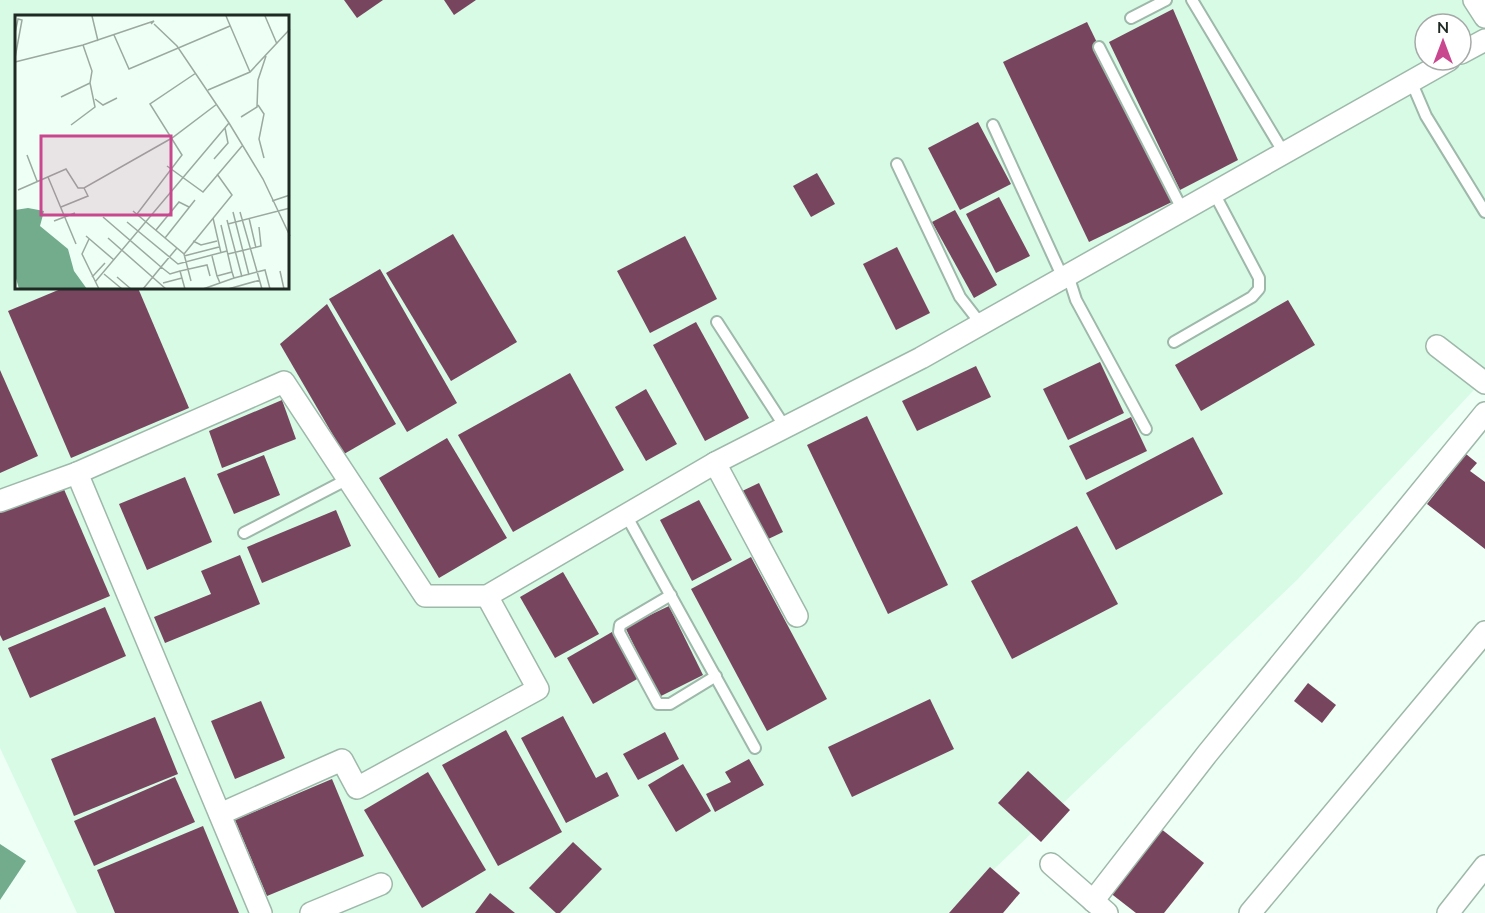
<svg xmlns="http://www.w3.org/2000/svg" width="1485" height="913" font-family="Mulish,sans-serif">
  <style>
    .built { fill: #d8fbe6; fill-rule: evenodd }
    .water { fill: #72ac8c }
    .building { fill: #77455e }
    .lines { fill: none; stroke-linecap: round; stroke-linejoin: round }
    .service-casing { stroke: #9eb8a9; stroke-width: 14 }
    .minor-casing { stroke: #9eb8a9; stroke-width: 24 }
    .service { stroke: #fff; stroke-width: 10 }
    .minor { stroke: #fff; stroke-width: 21 }
    .inset-road { fill: none; stroke: #9ba9a1; stroke-width: 1.5 }
    .view { fill: #c9478f; fill-opacity: 0.15; stroke: #c9478f; stroke-width: 3 }
    .inset-edge { fill: none; stroke: #1e2923; stroke-width: 3 }
  </style>
  <rect width="100%" height="100%" fill="#eefff5"/>
  <path class="built" d="M0,0H1485V378L1298,579L948,913H77L0,748ZM16,16H288V288H16ZM1425,24H1461V60H1425Z"/>
  <path class="water" d="M0,844L26,861L0,900Z"/>
  <g class="building">
    <path d="M344,0H383L357,18Z"/>
    <path d="M444,0H476L454,15Z"/>
    <path d="M1173,9L1238,160L1180,190L1109,42Z"/>
    <path d="M1087,22L1174,201L1089,242L1003,62Z"/>
    <path d="M978,122L1011,184L960,210L928,148Z"/>
    <path d="M817,173L835,204L811,217L793,186Z"/>
    <path d="M999,197L1030,256L996,273L966,214Z"/>
    <path d="M955,210L997,285L974,298L932,222Z"/>
    <path d="M453,234L517,342L451,381L386,273Z"/>
    <path d="M685,236L717,299L650,333L617,271Z"/>
    <path d="M897,247L930,313L896,330L863,264Z"/>
    <path d="M380,269L457,403L407,432L329,299Z"/>
    <path d="M63,288H138L189,408L71,458L8,311Z"/>
    <path d="M1288,300L1315,345L1201,411L1175,365Z"/>
    <path d="M327,304L396,424L344,454L280,344Z"/>
    <path d="M696,322L749,418L705,441L653,345Z"/>
    <path d="M1100,362L1124,413L1068,440L1043,389Z"/>
    <path d="M976,366L991,397L917,431L902,401Z"/>
    <path d="M0,370L38,456L0,473Z"/>
    <path d="M570,373L624,470L513,532L458,435Z"/>
    <path d="M646,389L677,444L646,461L615,407Z"/>
    <path d="M282,400L296,439L222,468L209,431Z"/>
    <path d="M867,416L948,585L888,614L807,445Z"/>
    <path d="M1131,417L1147,451L1086,480L1069,446Z"/>
    <path d="M1193,437L1223,494L1116,550L1086,493Z"/>
    <path d="M447,438L507,538L439,578L379,478Z"/>
    <path d="M1466,454L1477,463L1470,471L1485,482V549L1427,504Z"/>
    <path d="M264,455L280,495L234,514L217,474Z"/>
    <path d="M185,477L212,542L147,570L119,504Z"/>
    <path d="M759,483L783,532L762,542L738,493Z"/>
    <path d="M63,487L110,596L3,641L0,635V513Z"/>
    <path d="M699,500L732,560L692,581L660,520Z"/>
    <path d="M336,510L351,546L262,583L247,547Z"/>
    <path d="M1077,526L1118,604L1012,659L971,581Z"/>
    <path d="M240,555L260,604L165,643L154,617L211,594L201,571Z"/>
    <path d="M751,557L827,699L767,731L691,589Z"/>
    <path d="M563,572L599,634L555,658L520,597Z"/>
    <path d="M669,606L703,675L659,697L625,627Z"/>
    <path d="M105,607L126,656L30,698L8,648Z"/>
    <path d="M612,632L639,678L593,704L567,658Z"/>
    <path d="M1308,683L1336,705L1322,723L1294,701Z"/>
    <path d="M930,699L954,749L852,797L828,747Z"/>
    <path d="M261,701L285,758L235,779L211,721Z"/>
    <path d="M563,716L596,778L607,772L619,796L566,823L521,738Z"/>
    <path d="M155,717L178,774L74,816L51,759Z"/>
    <path d="M506,730L562,832L498,866L442,765Z"/>
    <path d="M665,732L679,759L638,780L623,754Z"/>
    <path d="M749,759L764,785L715,812L706,794L731,782L725,772Z"/>
    <path d="M683,764L711,811L676,832L648,785Z"/>
    <path d="M1028,771L1070,810L1041,842L998,803Z"/>
    <path d="M428,772L486,870L422,908L364,810Z"/>
    <path d="M175,777L195,822L94,866L74,821Z"/>
    <path d="M332,779L364,856L267,896L235,820Z"/>
    <path d="M203,826L239,913H115L97,870Z"/>
    <path d="M1160,828L1204,863L1164,913H1136L1109,892Z"/>
    <path d="M573,842L602,869L560,913H556L529,888Z"/>
    <path d="M990,867L1020,893L1003,913H949Z"/>
    <path d="M490,893L515,913H475Z"/>
  </g>
  <g class="lines">
    <defs>
      <g id="service">
        <path d="M1192,0L1284,153"/>
        <path d="M1131,18L1166,0"/>
        <path d="M1099,47L1183,211"/>
        <path d="M1411,81L1426,116L1485,212"/>
        <path d="M993,125L1063,278"/>
        <path d="M897,164L960,297L981,324"/>
        <path d="M1068,275L1076,300L1146,429"/>
        <path d="M717,322L785,427"/>
        <path d="M1174,342L1252,297L1259,289V278L1214,193"/>
        <path d="M626,515L755,748"/>
        <path d="M244,533L348,479"/>
        <path d="M671,595L620,625L619,632L658,704H670L716,676"/>
      </g>
      <g id="minor">
        <path d="M1474,0L1485,17"/>
        <path d="M1461,53L1485,40"/>
        <path d="M1437,346L1485,383"/>
        <path d="M715,463L797,616"/>
        <path d="M77,473L261,913"/>
        <path d="M0,501L77,473L284,382L425,596H487L715,463L921,358L1449,60"/>
        <path d="M220,814L342,760L357,788L538,689L487,596"/>
        <path d="M1051,864L1107,913"/>
        <path d="M1093,901L1207,754L1485,413"/>
        <path d="M311,913L381,884"/>
        <path d="M1250,913L1485,632"/>
        <path d="M1448,913L1485,866"/>
      </g>
    </defs>
    <use href="#service" class="service-casing"/>
    <use href="#minor" class="minor-casing"/>
    <use href="#service" class="service"/>
    <use href="#minor" class="minor"/>
  </g>
  <g transform="translate(15 15)">
    <rect width="274" height="274" fill="#eefff5"/>
    <path d="M13,193L29,196L25,211L53,234L59,256L72,274H4L0,260V195Z" fill="#72ac8c"/>
    <path class="inset-road" d="M77,1L83,26M211,1L235,57M250,1L262,29M139,9L162,31L214,108L248,164L275,221M0,18L3,4L7,5L0,43M99,20L114,54L215,11M0,47L68,30L139,6L136,9M193,75L235,57L275,14M46,82L75,68M80,84L88,90L102,83M243,90L249,99L244,124L249,143M226,102L242,92L243,65L251,41M56,110L80,92L75,68L77,56L68,30M12,140L22,166M199,144L213,128L210,113M152,151L188,177L227,131M33,162L61,229M3,175L51,154L63,173H69L157,123L202,89M257,186L275,180M46,192L73,181L69,173M118,196L169,239L176,266M218,197L234,260M225,197L247,274M122,199L167,140L135,89L181,58M88,202L146,252L128,274M198,203L206,238M234,203L241,233M212,205L227,262M39,206L60,198M112,207L163,249L212,236M213,209L275,193M206,210L217,257M141,215L164,187L174,192M71,221L99,245M93,223L151,274M150,223L180,185M74,224L67,239L84,274M178,226L186,230L202,226M162,233L146,252L155,259L165,256M169,239L217,180L202,159M213,239L246,231L244,212M169,241L204,232M197,241L202,261M265,256L269,274M89,259L107,274M77,262L90,248M102,262L116,274M80,267L214,108M148,268L167,263M205,268L202,261L217,257L219,263L250,255L255,274M170,274L165,256L192,250L195,261M188,274L219,263M213,274L245,265"/>
    <path class="view" d="M26,121H156V200H26Z"/>
    <rect width="274" height="274" class="inset-edge"/>
  </g>
  <g transform="translate(1443 42)"><circle r="28" fill="#ffffff" stroke="#a5a9a7" stroke-width="1.5"/>
  <path d="M0-4.5L10 22L0 15L-10 22Z" fill="#c9478f"/>
  <text y="-9" font-size="16" font-weight="bold" text-anchor="middle" fill="#1e2923">N</text>
  </g>
</svg>
